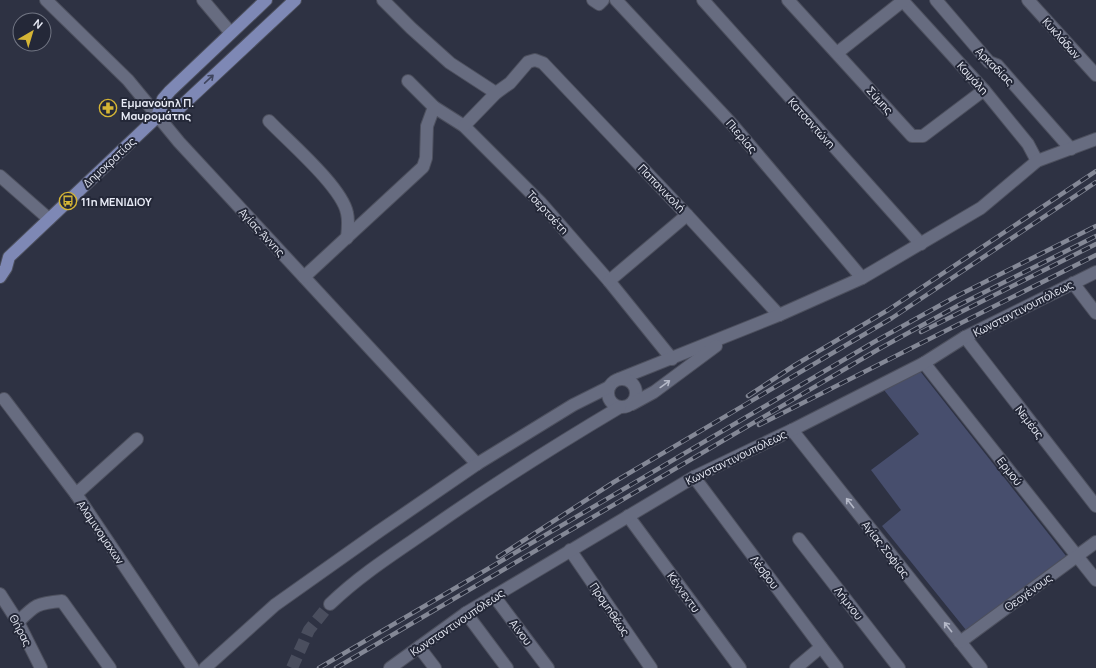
<svg xmlns="http://www.w3.org/2000/svg" width="1096" height="668" font-family="Manrope,sans-serif">
  <style>
    .green { fill: #474e6d }
    .lines { fill: none; stroke-linecap: round; stroke-linejoin: round }
    .minor-tunnel { stroke: #4a4e5e; stroke-width: 12; stroke-dasharray: 12 6; stroke-linecap: butt }
    .minor-casing { stroke: #4d505e; stroke-width: 14 }
    .major-casing { stroke: #4d505e; stroke-width: 14 }
    .minor { stroke: #676c80; stroke-width: 12 }
    .major { stroke: #7e88b5; stroke-width: 12 }
    .rail-casing { stroke: #848896; stroke-width: 4.5 }
    .rail { stroke: #242838; stroke-width: 3; stroke-dasharray: 9; stroke-linecap: butt }
    .oneway { stroke: #3f455e }
    .oneway2 { stroke: #b4b8c7 }
    .labels { text-anchor: middle; dominant-baseline: central; stroke-width: 4; stroke-linejoin: round; paint-order: stroke }
    .street-label { font-size: 11px; fill: #e8ebf6; stroke: #242838 }
    .poi-label { font-size: 11px; font-weight: bold; fill: #e8ebf6; stroke: #242838; text-anchor: start }
  </style>
  <rect width="100%" height="100%" fill="#2e3243"/>
  <path class="green" d="M920,371L1066,556L966,630L882,526L901,510L871,470L919,434L884,390Z"/>
  <g class="lines">
    <path class="minor-tunnel" d="M292,668L309,630L330,604"/>
    <defs>
      <g id="minor">
        <path d="M46,0L128,80L179,142L477,464"/>
        <path d="M203,0L230,32"/>
        <path d="M383,0L411,28L450,63L496,93"/>
        <path d="M593,0L599,4L603,0"/>
        <path d="M616,0L731,123L862,278"/>
        <path d="M703,0L921,244"/>
        <path d="M788,0L912,136H923L984,90"/>
        <path d="M902,0L984,90L1028,144L1037,161"/>
        <path d="M936,0L989,62L997,65L1071,149"/>
        <path d="M1028,0L1096,75"/>
        <path d="M837,53L904,0"/>
        <path d="M408,81L434,107L464,126L541,203L609,281L672,359"/>
        <path d="M269,121C288,141 342,187 347,213C349,221 348,229 347,238"/>
        <path d="M464,126L496,93L510,83L528,62L535,60L543,63L687,215L779,315"/>
        <path d="M0,176L49,219"/>
        <path d="M304,277L423,167L426,158L427,126L434,107"/>
        <path d="M609,281L687,215"/>
        <path d="M1073,283L1096,313"/>
        <path d="M965,337L1096,506"/>
        <path d="M924,363L1096,580"/>
        <path d="M619,379L779,315L862,278L981,208L1037,161L1096,139"/>
        <circle cx="622" cy="393" r="14"/>
        <path d="M4,399L76,494L193,668"/>
        <path d="M632,404L654,392L716,346"/>
        <path d="M792,430L981,668"/>
        <path d="M694,477L837,668"/>
        <path d="M76,494L137,439"/>
        <path d="M628,516L740,668"/>
        <path d="M799,539L899,668"/>
        <path d="M570,550L651,668"/>
        <path d="M0,594L18,622L41,668"/>
        <path d="M494,596L548,668"/>
        <path d="M330,604C361,574 398,551 434,526C494,484 556,445 620,407"/>
        <path d="M466,613L507,668"/>
        <path d="M18,622C35,605 37,603 62,601L110,668"/>
        <path d="M960,642L1096,542"/>
        <path d="M419,647L435,668"/>
        <path d="M205,668L275,605L378,532L477,464L573,405L609,387"/>
        <path d="M390,668L466,613L694,477L792,430L924,363L965,337L1096,272"/>
        <path d="M796,668L821,647"/>
      </g>
      <g id="major">
        <path d="M157,117L173,114L295,0"/>
        <path d="M0,277L6,268L9,257L157,117L163,99L170,91L266,0"/>
      </g>
    </defs>
    <use href="#minor" class="minor-casing"/>
    <use href="#major" class="major-casing"/>
    <use href="#minor" class="minor"/>
    <use href="#major" class="major"/>
    <defs>
      <g id="rail">
        <path d="M921,332L1096,244"/>
        <path d="M748,396L795,365L888,310L1096,171"/>
        <path d="M759,425L1096,255"/>
        <path d="M498,557L614,482L892,318L1096,182"/>
        <path d="M319,668L874,342L955,297L1096,226"/>
        <path d="M336,668L879,349L959,305L1096,236"/>
      </g>
    </defs>
    <use href="#rail" class="rail-casing"/>
    <use href="#rail" class="rail"/>
  </g>
  <defs><path id="oneway-shaft" d="M-6 0H5M1.5-3L5.5 0L1.5 3" fill="none" stroke-width="1.6" stroke-linecap="round" stroke-linejoin="round"/></defs>
  <use class="oneway" href="#oneway-shaft" transform="translate(209 79) rotate(-43)"/>
  <g class="oneway2">
    <use href="#oneway-shaft" transform="translate(665 384) rotate(-36)"/>
    <use href="#oneway-shaft" transform="translate(850 503) rotate(-128)"/>
    <use href="#oneway-shaft" transform="translate(948 627) rotate(-128)"/>
  </g>
  <defs>
    <symbol id="pharmacy-ring" viewBox="-11 -11 22 22"><circle r="9.5" fill="#242838" stroke="#d5b535" stroke-width="1.5"/><path d="M-2-6h4v4h4v4h-4v4h-4v-4h-4v-4h4Z" fill="#d5b535"/></symbol>
    <symbol id="bus-ring" viewBox="-11 -11 22 22"><circle r="9.5" fill="#242838" stroke="#d5b535" stroke-width="1.5"/><path d="M-5-6H5V4H4V6H2V4H-2V6H-4V4H-5ZM-3.5-4V0h7V-4ZM-3.5 1.2v1.5H-2V1.2ZM2 1.2v1.5H3.5V1.2Z" fill="#d5b535"/></symbol>
  </defs>
  <g fill-rule="evenodd">
    <use href="#pharmacy-ring" x="98" y="98" width="20" height="20"/>
    <use href="#bus-ring" x="58" y="191" width="20" height="20"/>
  </g>
  <g class="labels">
    <g class="street-label">
      <text transform="translate(1062 38) rotate(48)">Κυκλάδων</text>
      <text transform="translate(995 66) rotate(45)">Αρκαδίας</text>
      <text transform="translate(973 78) rotate(48)">Καψάλη</text>
      <text transform="translate(880 100) rotate(48)">Σύμης</text>
      <text transform="translate(812 123) rotate(48)">Κατσαντώνη</text>
      <text transform="translate(742 136) rotate(49)">Πιερίας</text>
      <text transform="translate(109 162) rotate(-43)">Δημοκρατίας</text>
      <text transform="translate(662 188) rotate(46)">Παπανικολή</text>
      <text transform="translate(548 212) rotate(47)">Τσερτσέτη</text>
      <text transform="translate(262 232) rotate(47)">Αγίας Άννης</text>
      <text transform="translate(1023 308) rotate(-27)">Κωνσταντινουπόλεως</text>
      <text transform="translate(1030 422) rotate(52)">Νεμέας</text>
      <text transform="translate(736 457) rotate(-26)">Κωνσταντινουπόλεως</text>
      <text transform="translate(1010 471) rotate(52)">Ερμού</text>
      <text transform="translate(101 532) rotate(56)">Αλαμινομαχων</text>
      <text transform="translate(886 549) rotate(52)">Αγίας Σοφίας</text>
      <text transform="translate(765 572) rotate(53)">Λέσβου</text>
      <text transform="translate(684 592) rotate(54)">Κέννεντυ</text>
      <text transform="translate(1028 592) rotate(-36)">Θεογένους</text>
      <text transform="translate(849 603) rotate(52)">Λήμνου</text>
      <text transform="translate(610 609) rotate(56)">Προμηθέως</text>
      <text transform="translate(457 622) rotate(-34)">Κωνσταντινουπόλεως</text>
      <text transform="translate(21 630) rotate(62)">Θήρας</text>
      <text transform="translate(521 632) rotate(53)">Αίνου</text>
    </g>
    <g class="poi-label">
      <text x="121" y="102">Εμμανούηλ Π.<tspan x="121" dy="13">Μαυρομάτης</tspan></text>
      <text x="81" y="201">11η ΜΕΝΙΔΙΟΥ</text>
    </g>
  </g>
  <g transform="translate(32 32) rotate(38)"><circle r="19" fill="#242838" stroke="#727684"/>
  <path d="M0-3L7 15L0 10L-7 15Z" fill="#d5b535"/>
  <text y="-6" font-size="11" font-weight="bold" text-anchor="middle" fill="#e8ebf6">N</text>
  </g>
</svg>
